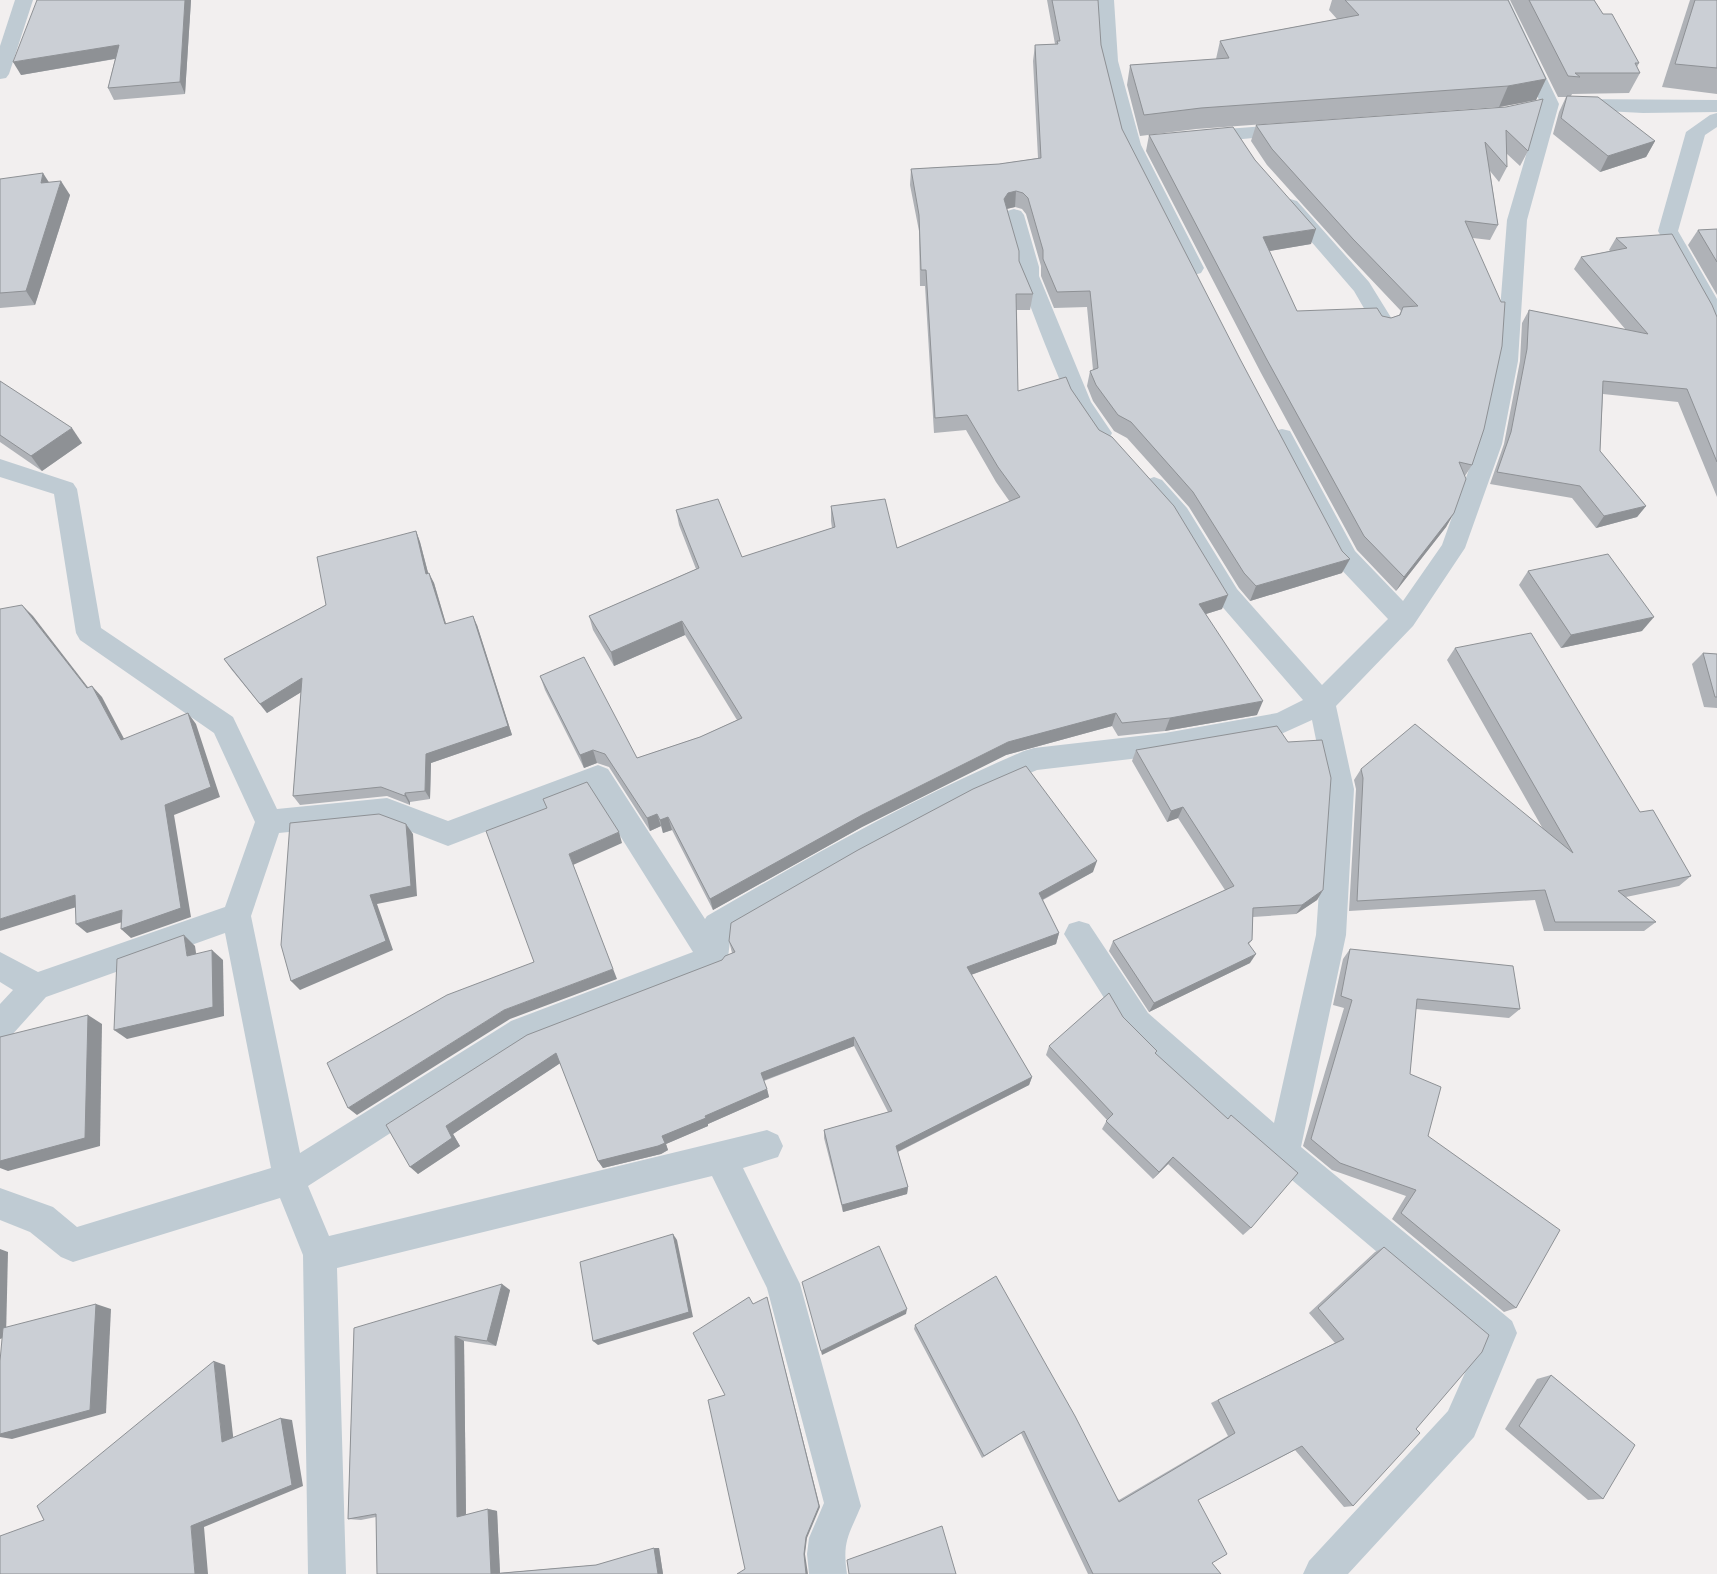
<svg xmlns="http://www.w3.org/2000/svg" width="1717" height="1574" font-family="Manrope,sans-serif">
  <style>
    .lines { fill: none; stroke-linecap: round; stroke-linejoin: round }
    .minor { fill: #bfcbd3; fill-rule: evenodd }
    .wall { fill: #afb2b7 }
    .shaded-wall { fill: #8e9195 }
    .building { fill: #cbcfd5; stroke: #8e9195 }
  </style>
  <rect width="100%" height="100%" fill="#f2efef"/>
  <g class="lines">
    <g class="minor">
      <path d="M15,0H33L9,74L6,78L0,79V46Z"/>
      <path d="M1096,0H1114L1118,61L1141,145L1204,268L1201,273L1194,275L1187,273L1184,268L1121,145L1100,61Z"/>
      <path d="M1491,0H1509L1559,104L1527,220L1518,361L1502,444L1465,548L1413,626L1336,706L1354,789L1346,935L1301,1147L1512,1321L1517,1333L1474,1437L1348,1574H1303L1309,1561L1448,1411L1480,1339L1273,1164L1126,1033L1064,934L1069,924L1079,921L1089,924L1148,1013L1274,1123L1316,935L1326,789L1312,720L1281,734L1165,755L1037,770L970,799L857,859L731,932L728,958L724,968L532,1042L308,1186L329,1236L767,1130L778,1135L783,1146L778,1157L743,1168L800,1284L861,1506C849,1535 842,1541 847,1574H809L807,1554L809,1538L824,1503L767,1288L712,1176L337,1268L346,1574H308L303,1255L280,1198L73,1262L61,1257L30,1232L0,1220V1188L53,1207L77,1227L271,1168L225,933L46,997L11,1036L0,1041V1004L13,990L0,982V952L38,972L225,907L255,822L214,733L80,640L76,633L54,494L0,477V459L73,483L77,489L101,628L233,717L277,809L387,798L448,821L598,765L608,769L705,919L707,916C811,856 913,798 1024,751L1034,748L1165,733L1277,713L1303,700L1219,603L1171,520L1142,486L1146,480L1154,477L1162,480L1187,508L1237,589L1322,685L1388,619L1337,565L1271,437L1274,431L1282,429L1290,431L1355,551L1403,601L1442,545L1478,444L1496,361L1507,220L1541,104ZM592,791L693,952L511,1021L300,1153L251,916L279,833L386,822L448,846Z"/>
      <path d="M1574,99L1717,100V112L1643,113L1567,109L1565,105L1567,101Z"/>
      <path d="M1717,113V127L1705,135L1678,231L1717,299V325L1709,323L1658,231L1686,132L1710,115Z"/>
      <path d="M1290,124L1297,126L1299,130L1297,134L1200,143L1193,141L1190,137L1193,133L1200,131Z"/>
      <path d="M1290,199L1297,201L1369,282L1395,324L1392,329L1384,331L1376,329L1354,291L1283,209L1280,205L1283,201Z"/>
      <path d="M1014,209L1021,211L1024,215L1039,267V276L1091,402L1112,433L1109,439C1104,440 1100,442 1094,439C1074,428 1030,304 1019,276V267L1004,215L1007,211Z"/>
    </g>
  </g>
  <g class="wall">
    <path d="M37,0H191L185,94L114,100L108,88L115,59L21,75Z"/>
    <path d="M1047,0H1098L1101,45L1122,129L1342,573L1250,601L1239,588L1189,507L1127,438L1114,431L1093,401L1087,386L1090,371L1093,370L1087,307L1054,308L1041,276V266L1026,214L1022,209L1015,207L1007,209L1019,261L1033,294L1030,310H1017L1018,391L1071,389L1222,609L1206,614L1257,715L1165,731L1118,736L1112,726L1006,755L862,827L713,910L672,830L663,833L661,826L650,831L609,767L597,763L584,768L545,690L540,676L637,758L700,737L737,720L685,635L614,666L593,630L589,616L696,569L679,525L676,510L742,557L832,528L831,521V506L897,548L1010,502L996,482L966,430L934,433L925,286H920L919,231L910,185L911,169L999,164L1038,158L1033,61L1035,45L1055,44Z"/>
    <path d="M1332,0H1508L1546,79L1536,100L1499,107L1196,129L1140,136L1127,85L1130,65L1216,59L1220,41L1337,19L1329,10Z"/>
    <path d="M1510,0H1594L1603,14L1639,63L1637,67L1640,73L1629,93L1572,94L1571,96L1655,141L1646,157L1600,172L1553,134L1559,112L1566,97H1558Z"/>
    <path d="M1690,0H1717V94L1662,87Z"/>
    <path d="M1506,107L1528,151L1520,166L1506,153L1507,167L1499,182L1490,171L1498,225L1490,240L1473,238L1472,465L1465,476L1454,513L1446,527L1396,591L1357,550L1261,373L1146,151L1149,135L1311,244L1269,251L1297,311L1382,316L1391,318L1399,315L1401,311L1347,254L1267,165L1251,141L1256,125Z"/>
    <path d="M0,179L49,182L70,195L35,305L0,308Z"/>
    <path d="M1717,229V295L1688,245L1698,230Z"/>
    <path d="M1616,238L1717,317V497L1678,402L1603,394L1600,451L1646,506L1637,517L1596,528L1572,498L1490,484L1504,444L1520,361L1522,323L1529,310L1626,330L1574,269L1581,257L1610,251L1609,250Z"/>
    <path d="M0,381L82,443L42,471L0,442Z"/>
    <path d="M416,531L420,542L428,573L434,583L446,624L477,625L512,735L431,763L430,799L410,802V805L387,796L300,805L293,796L301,692L267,713L231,669L224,659L326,605Z"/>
    <path d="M1528,571L1642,631L1561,648L1519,585Z"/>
    <path d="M1455,648L1640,812L1691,876L1679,886L1626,897L1656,922L1644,931H1544L1535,900L1349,911L1356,789L1354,780L1361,769L1543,829L1447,660Z"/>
    <path d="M1703,653L1717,654V708L1704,707L1692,664Z"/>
    <path d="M1136,750L1323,890L1317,900L1296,914L1253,917L1252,940L1249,944L1250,963L1149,1012L1109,951L1113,941L1225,890L1178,818L1167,822L1132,761Z"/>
    <path d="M1093,872L1043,900L1059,933L1056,944L971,975L1032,1077L1029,1085L898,1152L908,1187L907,1194L843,1212L824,1138V1130L888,1112L854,1046L764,1081L767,1089L769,1097L708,1124V1126L666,1144L668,1150L661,1154L603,1168L598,1161L560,1063L453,1134L460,1146L418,1174L386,1125L722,960L732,953L729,941Z"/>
    <path d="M1350,949L1520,1009L1509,1018L1416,1009L1410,1074L1428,1136L1516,1308L1504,1312L1392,1219L1406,1196L1332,1170L1303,1146L1344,1008L1333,1005L1343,959Z"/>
    <path d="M1123,1017L1155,1053L1251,1228L1243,1235L1168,1164L1153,1179L1102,1129L1107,1120L1046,1055L1049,1046Z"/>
    <path d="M1384,1247L1416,1429L1353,1506L1344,1507L1295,1450L1198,1500L1212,1563L1221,1574H1088L1021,1433L982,1458L914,1329L915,1325L1119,1500L1228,1436L1211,1403L1335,1343L1309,1313L1375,1252Z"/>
    <path d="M510,1290L496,1346L464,1341L466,1515L488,1509L497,1511L500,1573L596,1565L659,1548L663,1574H377L376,1517L361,1520L348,1519L354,1328Z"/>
    <path d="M1551,1375L1603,1499L1588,1500L1505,1429L1537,1379Z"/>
  </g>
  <g class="shaded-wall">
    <path d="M185,0H191L185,94L180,82Z"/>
    <path d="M119,45L125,57L21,75L13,62Z"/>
    <path d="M1546,79L1536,100L1499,107L1508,86Z"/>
    <path d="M1655,141L1646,157L1600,172L1608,156Z"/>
    <path d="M43,173L52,187L41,183Z"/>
    <path d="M61,181L70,195L35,305L26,291Z"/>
    <path d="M1016,191L1015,207L1006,209L1004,199L1008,193Z"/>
    <path d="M1316,229L1311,244L1258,253L1263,237Z"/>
    <path d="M72,428L82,443L42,471L31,456Z"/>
    <path d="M1646,506L1637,517L1596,528L1604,516Z"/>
    <path d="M1454,513L1446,527L1396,591L1404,577Z"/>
    <path d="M416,531L420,542L431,584L426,574Z"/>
    <path d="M1350,559L1342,573L1250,601L1256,586Z"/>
    <path d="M429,573L434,583L449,634L445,624Z"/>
    <path d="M1228,595L1222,609L1193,618L1199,604Z"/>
    <path d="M22,605L33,616L97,699L87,688Z"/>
    <path d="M473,616L477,625L512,735L431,763L430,799L425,791L426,754Z"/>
    <path d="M1654,617L1642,631L1561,648L1571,635Z"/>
    <path d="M682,621L685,635L614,666L611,652Z"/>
    <path d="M302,678L308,688L267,713L260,704Z"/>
    <path d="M92,686L102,697L130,750L121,740Z"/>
    <path d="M1263,701L1257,715L1165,731L1170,718Z"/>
    <path d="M188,713L196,724L220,797L174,815L191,917L131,938L121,929L165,805Z"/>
    <path d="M1116,713L1112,726L1006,755L862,827L713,910L710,899L862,815L1008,742Z"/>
    <path d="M593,750L597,763L584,768L580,755Z"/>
    <path d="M405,793L410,802V805L405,796Z"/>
    <path d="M1183,807L1178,818L1167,822L1171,811Z"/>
    <path d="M657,814L661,826L650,831L647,818Z"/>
    <path d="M668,817L672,830L663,833L660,820Z"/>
    <path d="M406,824L413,834L417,896L377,904L393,950L300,990L291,981L370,895Z"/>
    <path d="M619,832L622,843L573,865L617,979L510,1019L357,1115L348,1108L504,1010L613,969L569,854Z"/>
    <path d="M1097,861L1093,872L1036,903L1039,893Z"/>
    <path d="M1323,890L1317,900L1296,914L1302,905Z"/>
    <path d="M75,895L86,904L0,931V919Z"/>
    <path d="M122,910L132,919L87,933L76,924Z"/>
    <path d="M1059,933L1056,944L965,977L967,967Z"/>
    <path d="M184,935L195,946L198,966L187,956Z"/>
    <path d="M212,950L223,960L224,1016L127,1039L114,1030Z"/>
    <path d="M1256,954L1250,963L1149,1012L1154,1003Z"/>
    <path d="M88,1015L102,1024L100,1146L8,1171L0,1168V1161Z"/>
    <path d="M854,1037V1046L762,1081L761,1073Z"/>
    <path d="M556,1053L562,1062L453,1134L460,1146L418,1174L410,1167L446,1126Z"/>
    <path d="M1032,1077L1029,1085L895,1153L896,1146Z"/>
    <path d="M767,1089L769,1097L708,1124V1126L666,1144L668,1150L661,1154L603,1168L598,1161L705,1116Z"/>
    <path d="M1173,1157L1168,1164L1153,1179L1159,1172Z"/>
    <path d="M908,1187L907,1194L843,1212L842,1205Z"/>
    <path d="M673,1234L677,1240L693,1317L598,1345L593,1341Z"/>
    <path d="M0,1249L8,1252L6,1337L0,1339Z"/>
    <path d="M502,1284L510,1290L496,1346L487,1341Z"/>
    <path d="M767,1297L820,1507L807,1538L805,1554L808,1574H806Z"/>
    <path d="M96,1304L111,1309L106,1413L12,1439L0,1437V1434Z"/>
    <path d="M907,1309L906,1314L822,1355L821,1351Z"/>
    <path d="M455,1336L464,1341L466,1518L457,1517Z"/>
    <path d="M214,1361L225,1365L234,1444L222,1442Z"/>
    <path d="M281,1418L292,1420L303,1486L204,1527L208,1574H195L191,1526Z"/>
    <path d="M488,1509L497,1511L500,1573L491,1574Z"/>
    <path d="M654,1548H659L663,1574H658Z"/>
  </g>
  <g class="building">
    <path d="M37,0H185L180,82L108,88L119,45L13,62Z"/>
    <path d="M1052,0H1098L1101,45L1122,129L1240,359L1342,551L1350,559L1256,586L1244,573L1193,492L1131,422L1118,415L1096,385L1090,371L1098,368L1090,291L1057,292L1043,259V250L1028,198L1023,193L1016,191L1008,193L1004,199L1019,251V261L1033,294H1016L1018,391L1066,377L1071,389L1099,430L1112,437L1174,506L1228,595L1199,604L1263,701L1170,718L1122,723L1116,713L1008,742L862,815L710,899L668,817L660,820L657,814L647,818L605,754L593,750L580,755L540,676L584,657L637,758L700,737L742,718L682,621L611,652L589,616L699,568L676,510L718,499L742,557L835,527L831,506L885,499L897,548L1020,497L998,467L967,415L935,418L926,270H921L919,215L911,169L999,164L1041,158L1035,45L1058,44L1057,41H1060Z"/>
    <path d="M1345,0H1508L1546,79L1508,86L1201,108L1144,115L1130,65L1229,58L1220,41L1359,15Z"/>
    <path d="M1529,0H1594L1603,14H1612L1639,63H1635L1640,73H1575L1580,77L1568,76Z"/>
    <path d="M1695,0H1717V68L1675,64Z"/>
    <path d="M1567,96L1598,97L1655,141L1608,156L1561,118Z"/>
    <path d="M1543,99L1528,151L1506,130L1507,167L1485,142L1498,225L1465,221L1501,302H1505L1502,346L1484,429L1472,465L1459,462L1466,479L1454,513L1404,577L1364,536L1266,358L1149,135L1233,127L1255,160L1316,229L1263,237L1297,311L1377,308L1382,316L1391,318L1400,315L1403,307L1418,306L1353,239L1272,149L1256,125L1506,107Z"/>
    <path d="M43,173L41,183L61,181L26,291L0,293V179Z"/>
    <path d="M1717,229V262L1698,230Z"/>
    <path d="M1672,234L1712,305L1717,317V462L1687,389L1603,381L1600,451L1646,506L1604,516L1580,486L1497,472L1511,432L1527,349L1529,310L1648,334L1581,257L1627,248L1616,238Z"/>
    <path d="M0,381L72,428L31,456L0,435Z"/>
    <path d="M416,531L426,574L429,573L445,624L473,616L508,726L426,754L425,791L405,793V796L381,787L293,796L302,678L260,704L224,659L326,605L317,557Z"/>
    <path d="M1608,554L1654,617L1571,635L1528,571Z"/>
    <path d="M22,605L87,688L92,686L121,740L188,713L211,787L165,805L181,908L121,929L122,910L76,924L75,895L0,919V609Z"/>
    <path d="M1531,633L1640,812L1653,810L1691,876L1618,891L1656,922H1555L1545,890L1357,901L1363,778L1361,769L1415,724L1573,853L1455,648Z"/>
    <path d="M1703,653L1717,654V697H1715Z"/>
    <path d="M1277,726L1288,742L1322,740L1331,778L1323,890L1302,905L1253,908L1252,940L1248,943L1256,954L1154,1003L1113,941L1234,886L1183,807L1171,811L1136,750Z"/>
    <path d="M1026,766L1097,861L1039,893L1059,933L967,967L1032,1077L896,1146L908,1187L842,1205L824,1130L892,1111L854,1037L761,1073L767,1089L705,1116L706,1118L662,1136L665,1143L658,1146L598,1161L556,1053L446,1126L452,1138L410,1167L386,1125L527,1035L722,960L725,956L735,952L729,941L731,923L858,850L973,789Z"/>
    <path d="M587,782L619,832L569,854L613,969L504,1010L348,1108L327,1063L447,995L534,962L486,831L547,808L543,799Z"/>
    <path d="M379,814L406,824L411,886L370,895L386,941L291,981L281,945L290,823Z"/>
    <path d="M184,935L187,956L212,950L213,1007L114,1030L117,959Z"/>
    <path d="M1350,949L1513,966L1520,1009L1417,999L1410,1074L1441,1087L1428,1136L1560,1230L1516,1308L1401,1213L1416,1190L1340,1163L1311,1139L1352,1000L1341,996Z"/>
    <path d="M1109,993L1123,1017L1157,1051L1155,1053L1228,1119L1231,1115L1298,1173L1251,1228L1173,1157L1159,1172L1106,1121L1113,1114L1049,1046Z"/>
    <path d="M88,1015L85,1138L0,1161V1037Z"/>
    <path d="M673,1234L689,1312L593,1341L580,1262Z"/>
    <path d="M879,1246L907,1309L821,1351L802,1282Z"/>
    <path d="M1384,1247L1489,1335L1482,1352L1416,1429L1420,1433L1353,1506L1302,1446L1198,1500L1227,1554L1212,1563L1221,1574H1093L1024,1431L984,1456L915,1325L996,1276L1075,1416L1119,1502L1235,1433L1218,1400L1344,1339L1318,1308Z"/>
    <path d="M502,1284L487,1341L455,1336L457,1517L488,1509L491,1574L596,1565L654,1548L658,1574H377L376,1514L348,1519L354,1328Z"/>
    <path d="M749,1297L753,1304L767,1297L819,1506L806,1537L804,1554L806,1574H737L745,1569L708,1400L725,1395L693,1333Z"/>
    <path d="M96,1304L90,1410L0,1434V1361L3,1328Z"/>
    <path d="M214,1361L222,1442L281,1418L292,1485L191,1526L195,1574H0V1536L44,1520L37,1506Z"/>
    <path d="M1551,1375L1635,1445L1603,1499L1519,1426Z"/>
    <path d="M942,1526L956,1574H849L847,1560Z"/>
  </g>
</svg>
